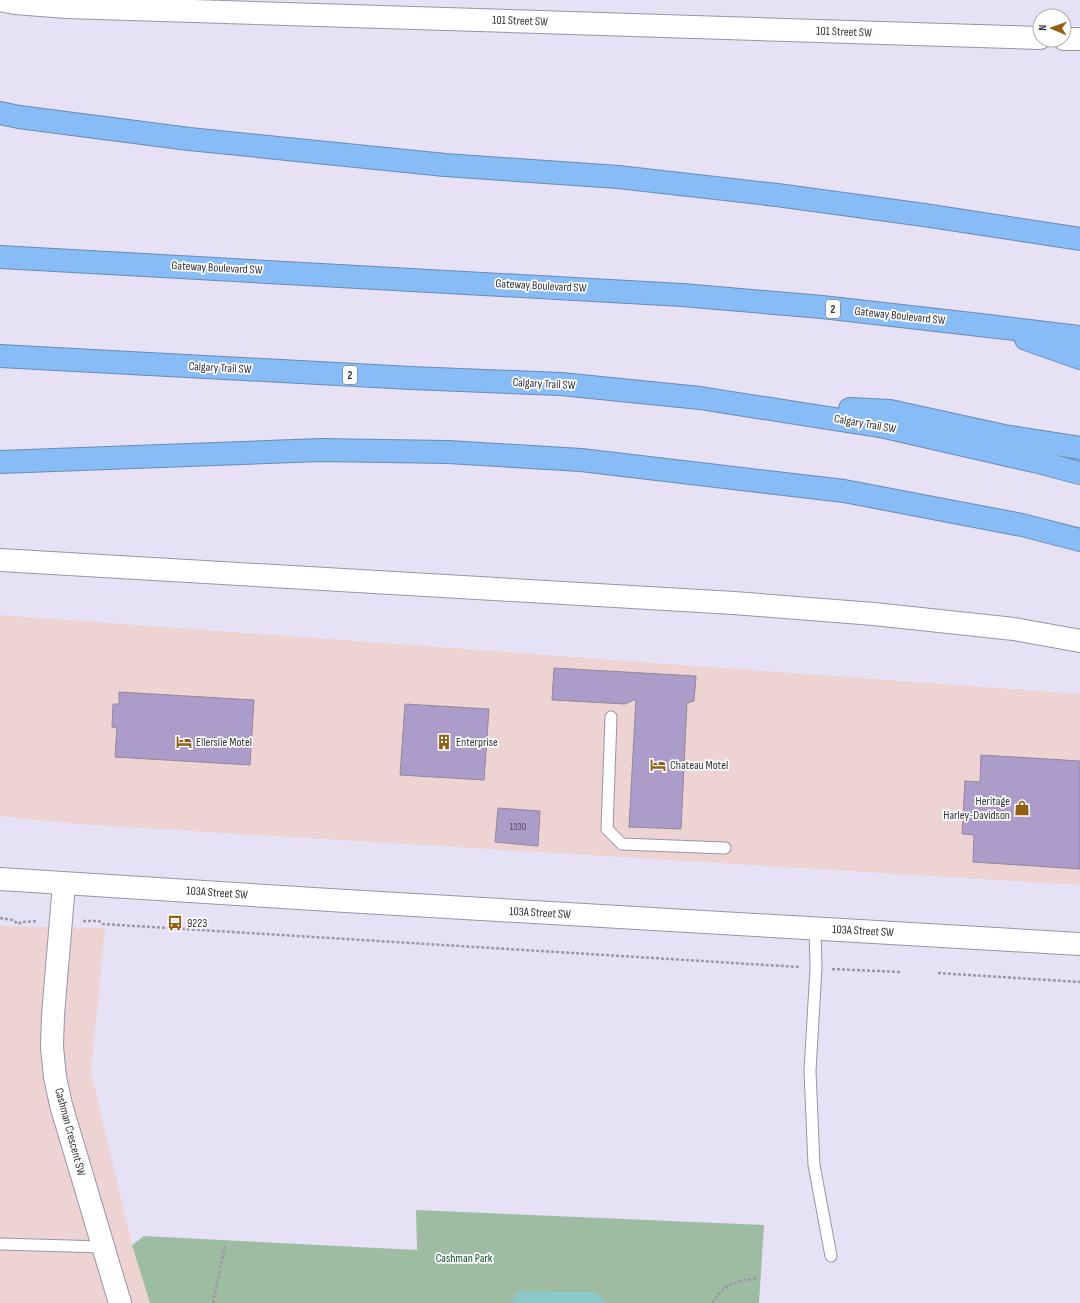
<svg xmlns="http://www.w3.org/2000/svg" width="1080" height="1303" font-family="'Sofia Sans Condensed',sans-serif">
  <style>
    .commercial { fill: #eed3d3 }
    .green { fill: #9dbca2 }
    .water { fill: #89c9ca }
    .building { fill: #ab9cc9; stroke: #8f899c }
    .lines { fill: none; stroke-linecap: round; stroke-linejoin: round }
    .service-casing { stroke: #9a93a7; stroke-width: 13 }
    .minor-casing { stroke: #9a93a7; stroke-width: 24 }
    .tertiary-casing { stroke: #9a93a7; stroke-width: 24 }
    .motorway-casing { stroke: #698bb4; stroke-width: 24 }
    .path { stroke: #9c98a8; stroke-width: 2.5; stroke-dasharray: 3 2; stroke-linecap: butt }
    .service { stroke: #fff; stroke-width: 11 }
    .minor { stroke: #fff; stroke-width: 22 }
    .tertiary { stroke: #fff; stroke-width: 22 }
    .motorway { stroke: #87bcf6; stroke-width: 22 }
    .labels { text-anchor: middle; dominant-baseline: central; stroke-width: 3.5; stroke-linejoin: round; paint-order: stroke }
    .number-label { font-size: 10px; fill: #504b5c }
    .shield { fill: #fff; stroke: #706e74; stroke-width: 1 }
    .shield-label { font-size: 11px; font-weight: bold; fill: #323038 }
    .street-label { font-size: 12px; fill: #323038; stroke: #fff }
    .poi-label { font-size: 12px; fill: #323038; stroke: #fff; text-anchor: start }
    .park-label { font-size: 12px; fill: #0d4e24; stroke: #fff }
  </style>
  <rect width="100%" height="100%" fill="#e7e1f6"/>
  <g class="commercial">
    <path d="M0,615L1080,694V885L77,824L0,816Z"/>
    <path d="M0,926L105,928L91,1072L132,1245L151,1303H0Z"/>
  </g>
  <path class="green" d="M416,1210L764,1225L759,1303H150L132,1245L144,1236L417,1250Z"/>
  <path class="water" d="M518,1291L594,1292L607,1303H511Z"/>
  <g class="building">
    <path d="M554,668L696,676L694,701L687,703L681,829L629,827L636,699L625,704L552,700Z"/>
    <path d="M119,692L254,700L250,765L115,757L117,728L112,727L113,704H119Z"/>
    <path d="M405,704L489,709L484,780L400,775Z"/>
    <path d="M981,755L1080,761V869L973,862L974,835L962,834L965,781L980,782Z"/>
    <path d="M498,808L540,811L538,846L495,842Z"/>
  </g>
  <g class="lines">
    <defs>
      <g id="service">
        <path d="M611,717L607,829L622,844L725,848"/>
        <path d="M815,929L816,968L810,1071L814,1165L831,1256"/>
        <path d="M0,1244L103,1247"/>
      </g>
      <g id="minor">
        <path d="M0,560L734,603L874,614L1014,629L1080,641"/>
        <path d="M64,884L53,1015L52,1047L55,1077L61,1105L120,1303"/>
      </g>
      <g id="tertiary">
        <path d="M0,0L15,3L67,7L1040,38"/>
        <path d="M1064,39H1080"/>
        <path d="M0,879L346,901L1080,944"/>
      </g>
      <g id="motorway">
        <path d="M0,113L19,117L189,139L445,165L618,177L777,195L924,215L1080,239"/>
        <path d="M0,257L682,295L822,307L989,326L1080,337"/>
        <path d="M1026,339L1080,358"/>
        <path d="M0,356L411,378L561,384L700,398L885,427L1034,461L1080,473"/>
        <path d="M850,409L890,411L1004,436L1080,448"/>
        <path d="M0,462L321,450L448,452L581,460L844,491L1022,525L1080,540"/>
      </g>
    </defs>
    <use href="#service" class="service-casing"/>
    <use href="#minor" class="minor-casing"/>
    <use href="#tertiary" class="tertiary-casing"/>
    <use href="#motorway" class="motorway-casing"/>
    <g class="path">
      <path d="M0,918L13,920L18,924L22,922L38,921"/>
      <path d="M83,921H99L103,924L799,967"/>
      <path d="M832,969L900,972"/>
      <path d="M938,973L1080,982"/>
      <path d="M213,1303L225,1246"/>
      <path d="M712,1303C725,1284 734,1281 757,1278"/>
    </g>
    <use href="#service" class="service"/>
    <use href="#minor" class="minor"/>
    <use href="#tertiary" class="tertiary"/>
    <use href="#motorway" class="motorway"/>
  </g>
  <defs>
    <symbol id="hotel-bare" viewBox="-9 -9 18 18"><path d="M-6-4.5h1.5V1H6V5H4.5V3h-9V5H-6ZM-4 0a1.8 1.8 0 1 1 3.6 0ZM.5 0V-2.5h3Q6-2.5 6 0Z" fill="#915f0f" stroke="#fff" stroke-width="2.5" paint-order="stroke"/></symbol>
    <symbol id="building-bare" viewBox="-9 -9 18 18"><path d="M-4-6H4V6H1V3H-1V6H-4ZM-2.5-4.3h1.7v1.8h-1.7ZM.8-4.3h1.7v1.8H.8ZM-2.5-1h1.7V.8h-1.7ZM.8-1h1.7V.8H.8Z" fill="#915f0f" stroke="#fff" stroke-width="2.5" paint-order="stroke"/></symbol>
    <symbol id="shop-bare" viewBox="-9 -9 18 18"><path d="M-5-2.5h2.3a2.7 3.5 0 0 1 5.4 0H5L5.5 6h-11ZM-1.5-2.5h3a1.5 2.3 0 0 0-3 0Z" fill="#915f0f" stroke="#fff" stroke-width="2.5" paint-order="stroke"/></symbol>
    <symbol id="bus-bare" viewBox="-9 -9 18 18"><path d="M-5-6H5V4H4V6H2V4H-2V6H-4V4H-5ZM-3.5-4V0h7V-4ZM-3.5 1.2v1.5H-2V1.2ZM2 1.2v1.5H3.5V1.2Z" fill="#915f0f" stroke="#fff" stroke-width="2.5" paint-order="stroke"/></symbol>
  </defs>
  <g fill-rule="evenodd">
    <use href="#hotel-bare" x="173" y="731" width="22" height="22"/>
    <use href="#building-bare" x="433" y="731" width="22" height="22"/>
    <use href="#hotel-bare" x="647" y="754" width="22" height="22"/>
    <use href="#shop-bare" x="1011" y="797" width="22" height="22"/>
    <use href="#bus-bare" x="164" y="912" width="22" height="22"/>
  </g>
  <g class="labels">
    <g class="number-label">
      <text x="518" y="827">1330</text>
    </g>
    <g class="shield">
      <rect x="826" y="300" width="14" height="18" rx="3"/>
      <rect x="343" y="366" width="14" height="18" rx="3"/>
    </g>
    <g class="shield-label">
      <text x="833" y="309">2</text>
      <text x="350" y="375">2</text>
    </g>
    <g class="street-label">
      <text transform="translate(520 21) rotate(2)">101 Street SW</text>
      <text transform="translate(844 32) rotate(2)">101 Street SW</text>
      <text transform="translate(217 268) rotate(3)">Gateway Boulevard SW</text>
      <text transform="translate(541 286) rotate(3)">Gateway Boulevard SW</text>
      <text transform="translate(900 316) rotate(6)">Gateway Boulevard SW</text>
      <text transform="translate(220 368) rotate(3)">Calgary Trail SW</text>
      <text transform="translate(544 384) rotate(3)">Calgary Trail SW</text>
      <text transform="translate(865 424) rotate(10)">Calgary Trail SW</text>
      <text transform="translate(217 893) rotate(4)">103A Street SW</text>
      <text transform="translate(540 913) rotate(3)">103A Street SW</text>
      <text transform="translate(863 931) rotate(3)">103A Street SW</text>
      <text transform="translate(70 1132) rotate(75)">Cashman Crescent SW</text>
    </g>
    <g class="poi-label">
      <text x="196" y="742">Ellerslie Motel</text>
      <text x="456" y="742">Enterprise</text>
      <text x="670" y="765">Chateau Motel</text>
      <text x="1010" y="801" text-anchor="end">Heritage<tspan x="1010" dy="14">Harley-Davidson</tspan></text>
      <text x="187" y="923">9223</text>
    </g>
    <g class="park-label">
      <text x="464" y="1258">Cashman Park</text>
    </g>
  </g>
  <g transform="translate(1052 28) rotate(272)"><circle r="19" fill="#ffffff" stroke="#adacaf"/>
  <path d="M0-3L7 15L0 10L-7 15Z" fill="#915f0f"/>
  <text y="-6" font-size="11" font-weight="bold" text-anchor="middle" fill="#323038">N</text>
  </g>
</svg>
